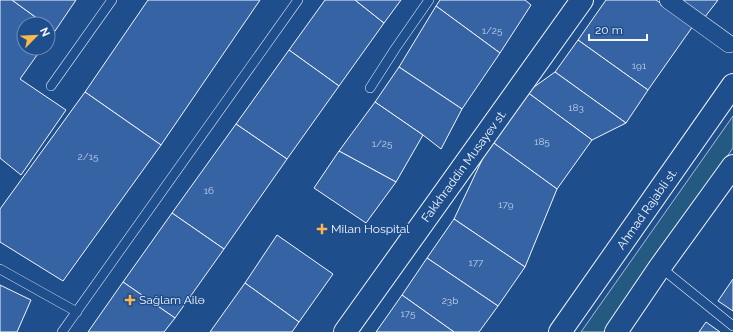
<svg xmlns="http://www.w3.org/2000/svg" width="733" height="332" font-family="Raleway,sans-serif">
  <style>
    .green { fill: #245a82; stroke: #a8bbd7 }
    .building { fill: #3563a3; stroke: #f2f6ff }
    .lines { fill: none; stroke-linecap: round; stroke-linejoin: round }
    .lane-casing { stroke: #f2f6ff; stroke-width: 10 }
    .street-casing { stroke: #f2f6ff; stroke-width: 18 }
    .secondary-casing { stroke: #f2f6ff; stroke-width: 24 }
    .lane { stroke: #1f4e8c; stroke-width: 9 }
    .street { stroke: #1f4e8c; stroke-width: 17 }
    .secondary { stroke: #1f4e8c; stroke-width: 22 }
    .poi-dot { fill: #ffb74d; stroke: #1f4e8c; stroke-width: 1.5 }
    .labels { text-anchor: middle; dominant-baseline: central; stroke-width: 3; stroke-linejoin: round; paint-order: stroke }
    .number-label { font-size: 10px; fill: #c3d1e8 }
    .street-label { font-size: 12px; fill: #f2f6ff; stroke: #1f4e8c }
    .poi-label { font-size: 12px; fill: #f2f6ff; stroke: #1f4e8c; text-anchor: start }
  </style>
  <rect width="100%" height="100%" fill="#1f4e8c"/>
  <path class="green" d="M733,116V148L605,332H581Z"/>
  <g class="building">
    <path d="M0,0H12L45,24H24V48H42L20,79L66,110L21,175L0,158Z"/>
    <path d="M12,0H76L55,31L48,26V24H45Z"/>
    <path d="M148,0H260L161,145L85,92Z"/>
    <path d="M325,0H355L384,23L339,86L289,50Z"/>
    <path d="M355,0H401L384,23Z"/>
    <path d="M440,0H525L531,5L500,53L436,6Z"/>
    <path d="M606,0H656L693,26L648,90L578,40Z"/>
    <path d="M671,0H718L701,22Z"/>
    <path d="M436,6L500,53L462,109L399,67Z"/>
    <path d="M48,26L55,31L48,40Z"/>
    <path d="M578,40L648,90L626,123L555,72Z"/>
    <path d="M289,50L339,86L287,159L236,124Z"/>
    <path d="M399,67L462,109L441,149L423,135L375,102Z"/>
    <path d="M555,72L626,123L592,140L527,92Z"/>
    <path d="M85,92L161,145L63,281L0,242V209Z"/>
    <path d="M527,92L592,140L557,189L491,141Z"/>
    <path d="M375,102L423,135L396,182L339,151Z"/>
    <path d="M236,124L287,159L224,249L172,213Z"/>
    <path d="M491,141L557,189L525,267L454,219Z"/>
    <path d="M339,151L396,182L366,223L314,188Z"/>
    <path d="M172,213L224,249L175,318L123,282Z"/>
    <path d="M454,219L525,267L498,306L427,258Z"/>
    <path d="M277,235L333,274L299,322L245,283Z"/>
    <path d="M427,258L498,306L479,332H454L402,295Z"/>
    <path d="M733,279V311L718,301Z"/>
    <path d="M123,282L175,318L164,332H88Z"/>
    <path d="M245,283L299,322L292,332H210Z"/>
    <path d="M0,285L31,300L17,332H0Z"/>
    <path d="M402,295L454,332H376Z"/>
    <path d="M706,322L720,332H699Z"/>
  </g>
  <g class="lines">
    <defs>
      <g id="lane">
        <path d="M51,86L112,0"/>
        <path d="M370,88L395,49L429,0"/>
        <path d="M660,267L733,326"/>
        <path d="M0,269L77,312"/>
        <path d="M62,332L298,0"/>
      </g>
      <path id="street" d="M668,0L729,44"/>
      <g id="secondary">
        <path d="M345,332L582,0"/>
        <path d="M560,332L733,85"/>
        <path d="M616,332L660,267L733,166"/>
      </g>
    </defs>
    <use href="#lane" class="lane-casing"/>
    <use href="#street" class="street-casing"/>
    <use href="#secondary" class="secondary-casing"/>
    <use href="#lane" class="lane"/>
    <use href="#street" class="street"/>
    <use href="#secondary" class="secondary"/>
  </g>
  <g class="poi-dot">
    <path d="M320 223h4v4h4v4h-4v4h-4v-4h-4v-4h4z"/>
    <path d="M128 294h4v4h4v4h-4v4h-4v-4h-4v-4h4z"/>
  </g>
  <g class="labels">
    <g class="number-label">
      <text x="492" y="30">1/25</text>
      <text x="639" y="65">191</text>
      <text x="576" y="107">183</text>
      <text x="542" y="141">185</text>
      <text x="382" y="143">1/25</text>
      <text x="88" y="156">2/15</text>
      <text x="209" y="190">16</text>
      <text x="506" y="204">179</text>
      <text x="476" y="262">177</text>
      <text x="450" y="300">23b</text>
      <text x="408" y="313">175</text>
    </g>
    <g class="street-label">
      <text transform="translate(464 166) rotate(-54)">Fakkhraddin Musayev st.</text>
      <text transform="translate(647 209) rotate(-55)">Ahmad Rajabli st.</text>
    </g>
    <g class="poi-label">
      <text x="331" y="229">Milan Hospital</text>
      <text x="139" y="300">Sağlam Ailə</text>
    </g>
  </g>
  <g transform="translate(36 36) rotate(66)"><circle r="19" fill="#1f4e8c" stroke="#7391ba"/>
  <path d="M0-3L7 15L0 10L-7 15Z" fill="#ffb74d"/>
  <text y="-6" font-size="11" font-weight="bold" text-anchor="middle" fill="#f2f6ff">N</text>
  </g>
  <path d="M589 34v6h58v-6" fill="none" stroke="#f2f6ff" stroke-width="2"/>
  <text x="595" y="34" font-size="12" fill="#f2f6ff" stroke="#1f4e8c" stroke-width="3" paint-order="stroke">20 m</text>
</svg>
